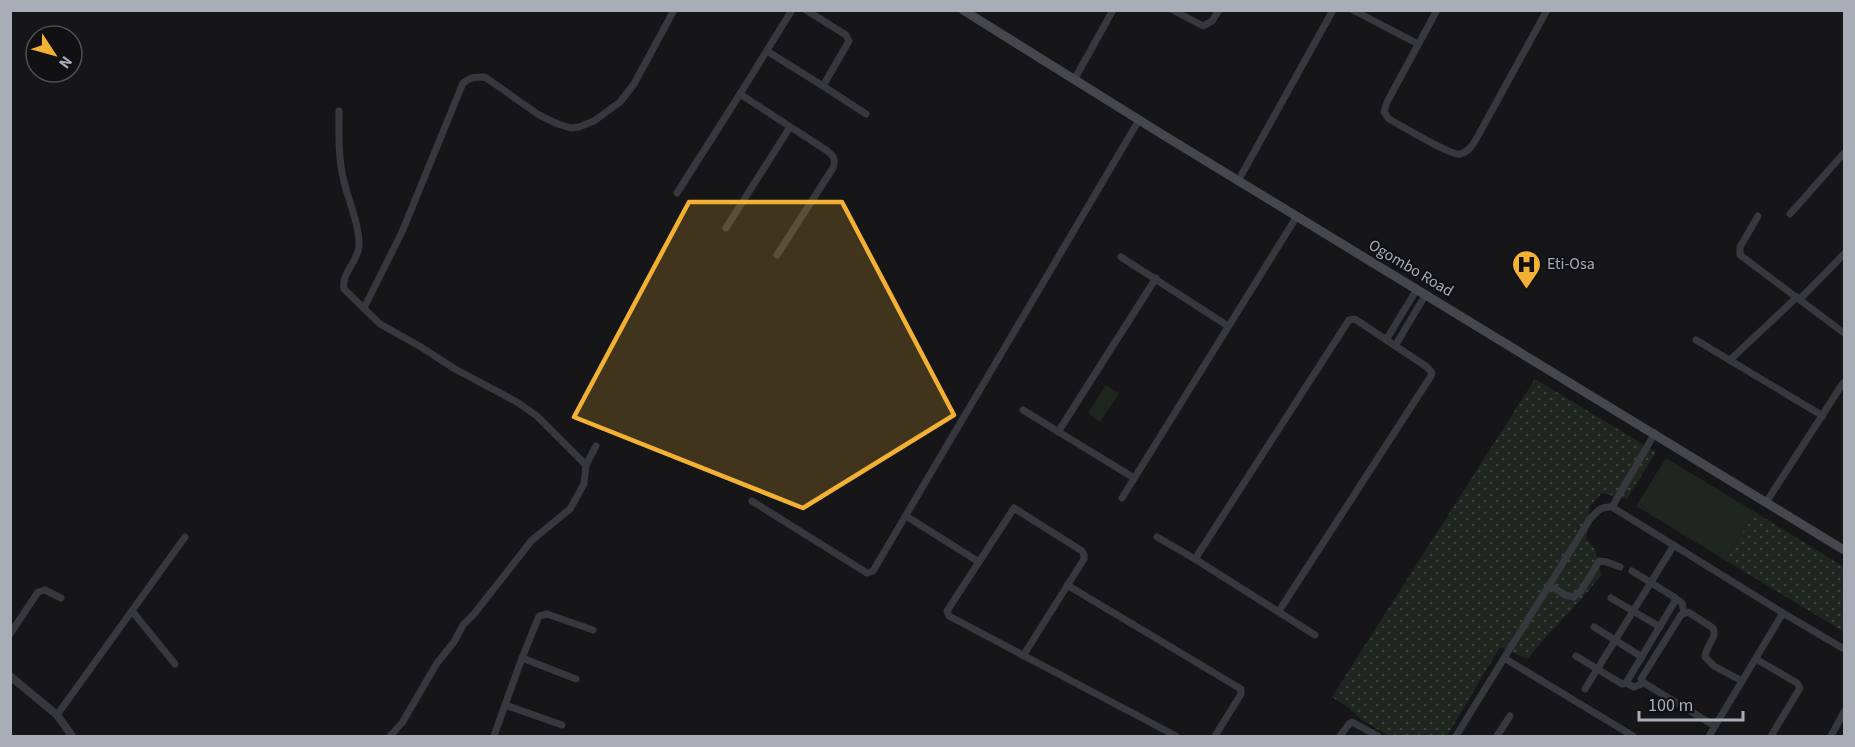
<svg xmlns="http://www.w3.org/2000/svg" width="1855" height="747" font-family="'Source Sans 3',sans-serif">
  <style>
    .grass { fill: url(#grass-dots) }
    .pitch { fill: #1e261f }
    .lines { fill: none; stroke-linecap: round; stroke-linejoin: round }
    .minor { stroke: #37383d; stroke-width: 7 }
    .tertiary { stroke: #37383d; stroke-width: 8 }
    .secondary { stroke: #45474d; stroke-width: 9 }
    .marked { fill: #f2b134; fill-opacity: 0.2; stroke: #f2b134; stroke-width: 4.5; stroke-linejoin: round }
    .labels { text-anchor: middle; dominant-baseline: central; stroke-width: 4.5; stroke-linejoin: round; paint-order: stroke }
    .poi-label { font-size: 16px; fill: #a8adb8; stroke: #111113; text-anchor: start }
    .street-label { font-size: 16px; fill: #a8adb8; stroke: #111113 }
  </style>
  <defs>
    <pattern id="grass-dots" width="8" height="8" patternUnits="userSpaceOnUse" patternTransform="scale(1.5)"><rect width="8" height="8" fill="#1e261f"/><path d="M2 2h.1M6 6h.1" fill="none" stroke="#3c433d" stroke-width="1.8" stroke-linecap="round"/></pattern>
  </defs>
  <rect width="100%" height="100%" fill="#161618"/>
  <g class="grass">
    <path d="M1535,379L1656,452L1627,499L1602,493L1590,506L1586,539L1595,549L1601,575C1579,605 1550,629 1528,659L1500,647L1447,736H1389L1362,720L1349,708L1332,697Z"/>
    <path d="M1755,512L1844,567V632L1725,560Z"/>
  </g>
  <g class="pitch">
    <path d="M1106,385L1119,393L1100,422L1088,413Z"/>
    <path d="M1666,458L1755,512L1725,560L1636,506Z"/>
  </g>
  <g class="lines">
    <g class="minor">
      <path d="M1173,10L1203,26L1212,21L1219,10"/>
      <path d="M1353,10L1418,44"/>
      <path d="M1437,10L1387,102L1384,112L1389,119C1400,125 1451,156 1460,154C1470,152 1475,141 1479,134L1547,10"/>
      <path d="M767,51L823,86L849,41L846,35L806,10"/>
      <path d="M1074,80L1113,10"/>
      <path d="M823,86L866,114"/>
      <path d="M339,111C339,133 338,155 343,177C347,198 360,225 359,246C358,262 341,273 344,289L380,324L421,347L455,369L517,402L537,416L586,465"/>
      <path d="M1238,181L1333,10"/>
      <path d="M677,193L740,94"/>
      <path d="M1790,214L1844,153"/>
      <path d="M1758,216L1740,247V255L1844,333"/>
      <path d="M726,228L790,127"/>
      <path d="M777,255L833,168C836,159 834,156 826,150L740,94L792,10"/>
      <path d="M1121,257L1228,326"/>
      <path d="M1800,299L1844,254"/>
      <path d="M364,308L402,232L463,83C470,77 476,77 485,77L539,115L558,124L571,128L579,127L594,121L620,102L634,84L674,10"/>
      <path d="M1386,340L1417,289"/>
      <path d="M1696,340L1823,416"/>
      <path d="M1395,346L1426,294"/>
      <path d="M1731,359L1797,297"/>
      <path d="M1023,410L1134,478"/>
      <path d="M1058,432L1156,278"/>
      <path d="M1122,498L1297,216"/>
      <path d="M752,501L859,568L867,573L873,571L1139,120"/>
      <path d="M1767,501L1843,383"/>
      <path d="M1612,507L1655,433"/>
      <path d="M906,516L979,562"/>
      <path d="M1157,537L1195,559L1315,635"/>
      <path d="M1195,559L1349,320L1355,319L1427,367L1432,373L1431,376L1279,611"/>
      <path d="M1067,585L1241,689V694L1215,736"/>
      <path d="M1549,585L1565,595L1574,597L1581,591L1599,561L1607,562L1620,567"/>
      <path d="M1674,597L1682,603L1684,613"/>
      <path d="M1611,598L1660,627"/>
      <path d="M132,611L175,664"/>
      <path d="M1594,627L1642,657"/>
      <path d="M10,634L38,592L45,590L61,598"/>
      <path d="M1023,656L1084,559V555L1082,551L1014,508L947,611L949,616L1176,736"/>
      <path d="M1576,656L1622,684L1626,683L1675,601L1674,597L1632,571"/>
      <path d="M522,658L539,616L547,614L593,630"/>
      <path d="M1504,658L1633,736"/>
      <path d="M1756,659L1797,683L1800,688L1771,736"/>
      <path d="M1626,683L1634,687L1644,683"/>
      <path d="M1585,689L1674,545"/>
      <path d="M505,705L522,658L576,679"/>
      <path d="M57,715L185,537"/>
      <path d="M1715,726L1644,683L1641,679L1681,615L1688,612L1713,628C1718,638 1705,646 1705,657L1714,666L1742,681"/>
      <path d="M390,736L402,723L437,663L454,642L463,625L474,614L532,540L570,509L584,484L586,465L596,446"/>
      <path d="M494,736L505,705L562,725"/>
      <path d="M1340,736L1349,724L1352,722L1378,736"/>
      <path d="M1456,736L1590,519C1597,511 1601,506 1612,507L1783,613L1844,649"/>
      <path d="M1497,736L1510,716"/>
      <path d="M1709,736L1783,613"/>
      <path d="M1831,736L1844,712"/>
    </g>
    <path class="tertiary" d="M10,676L57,715L72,736"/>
    <path class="secondary" d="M963,10L1160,133L1844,550"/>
  </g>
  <path class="marked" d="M689,202H842L954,415L803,508L574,417Z"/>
  <defs>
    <symbol id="hospital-pin" viewBox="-11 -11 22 30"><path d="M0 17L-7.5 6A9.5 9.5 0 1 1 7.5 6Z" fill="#f2b134" stroke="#111113"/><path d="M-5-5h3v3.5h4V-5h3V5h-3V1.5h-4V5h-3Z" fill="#111"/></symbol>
  </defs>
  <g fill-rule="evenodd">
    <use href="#hospital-pin" x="1510" y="248" width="33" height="45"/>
  </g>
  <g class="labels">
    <g class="poi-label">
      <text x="1547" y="264">Eti-Osa</text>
    </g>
    <g class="street-label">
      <text transform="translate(1411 268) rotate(31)">Ogombo Road</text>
    </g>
  </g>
  <rect width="1855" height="747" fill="none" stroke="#a8adb8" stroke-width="24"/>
  <g transform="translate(54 54) rotate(126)"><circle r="28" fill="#111113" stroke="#4d4f55" stroke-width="1.5"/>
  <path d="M0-4.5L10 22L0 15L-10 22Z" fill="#f2b134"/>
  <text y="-9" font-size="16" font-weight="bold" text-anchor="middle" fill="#a8adb8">N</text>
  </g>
  <path d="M1639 711v9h104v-9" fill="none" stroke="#a8adb8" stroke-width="3"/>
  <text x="1648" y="711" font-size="18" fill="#a8adb8" stroke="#111113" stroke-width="4.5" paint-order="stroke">100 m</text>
</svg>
